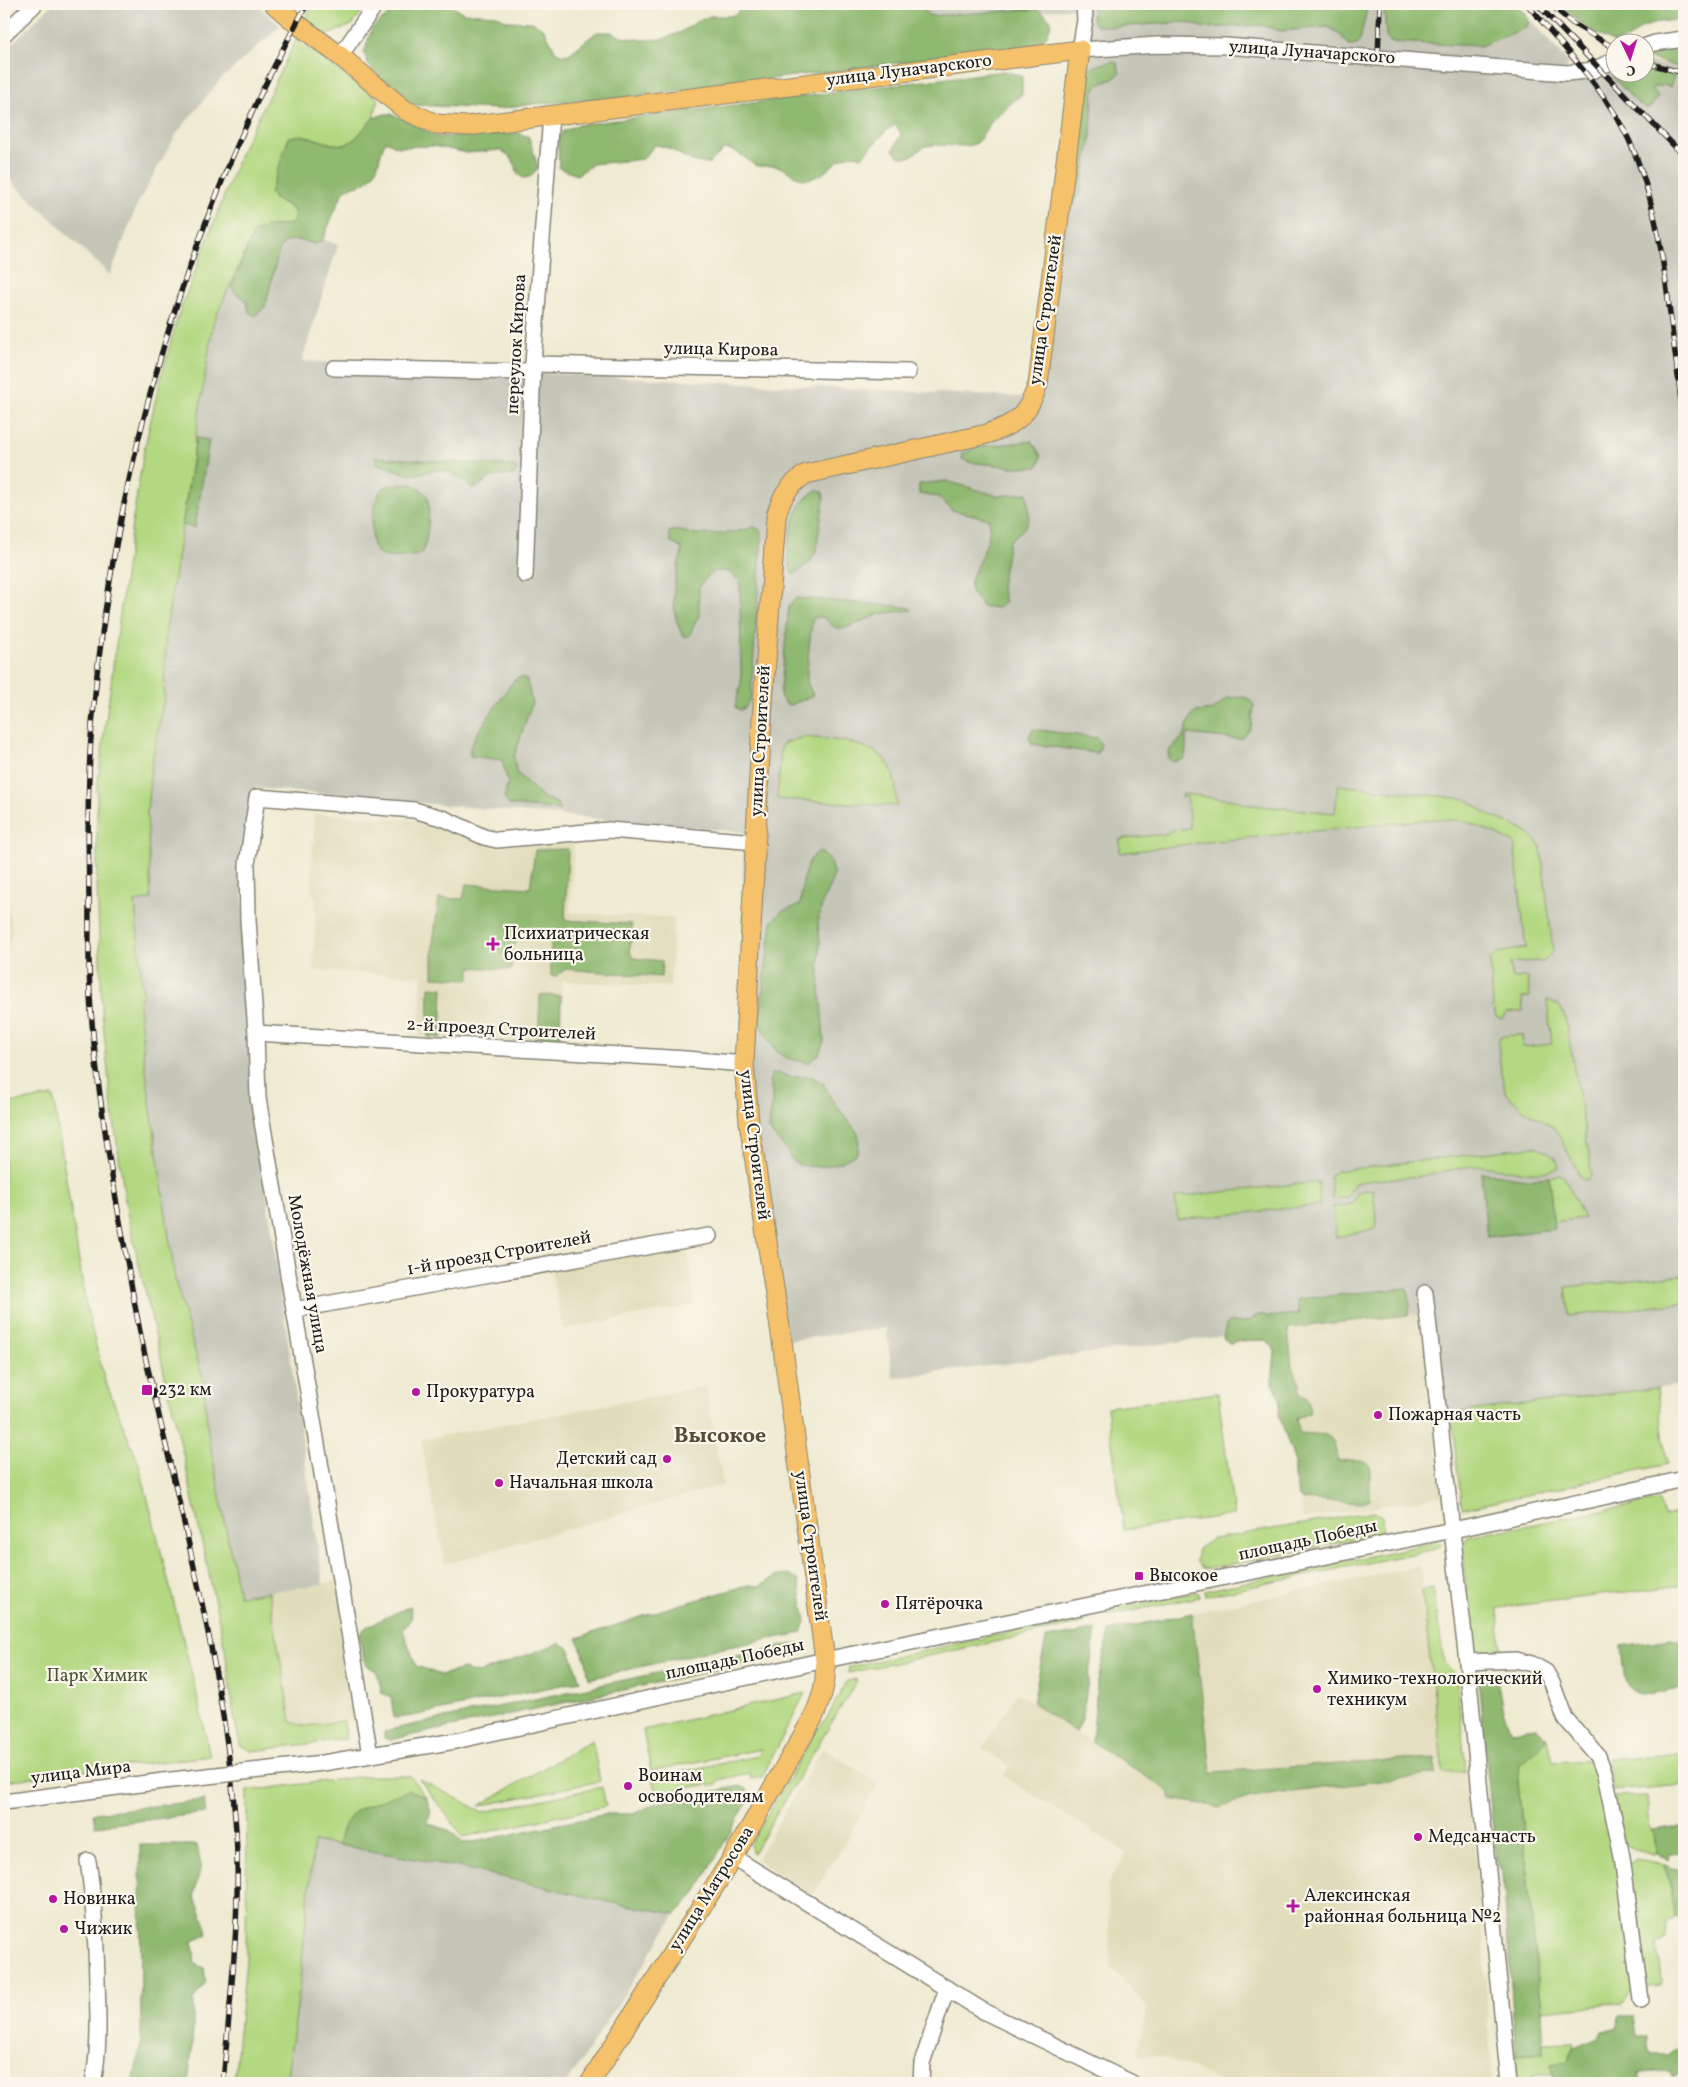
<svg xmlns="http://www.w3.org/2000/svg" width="1688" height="2087" font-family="Vollkorn,serif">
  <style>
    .built { fill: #e1dcba }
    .industrial { fill: #c5c5b8 }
    .green { fill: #b4d881; stroke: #687a4e }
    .forest { fill: #8fb86f; stroke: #566a46 }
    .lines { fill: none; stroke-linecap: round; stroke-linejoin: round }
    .minor-casing { stroke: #868376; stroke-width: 18 }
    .major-casing { stroke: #868376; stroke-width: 21 }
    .minor { stroke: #fff; stroke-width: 15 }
    .major { stroke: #f5c16b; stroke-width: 19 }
    .rail-casing { stroke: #1c1c1c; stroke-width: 5.5 }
    .rail { stroke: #fbf7ec; stroke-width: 4; stroke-dasharray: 11; stroke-linecap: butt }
    .minor-bridge-casing { stroke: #868376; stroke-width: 18; stroke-linecap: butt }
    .minor-bridge { stroke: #fff; stroke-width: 15 }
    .poi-dot { fill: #b5179e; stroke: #fbf7ec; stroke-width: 2 }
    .labels { text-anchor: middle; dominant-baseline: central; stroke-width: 4.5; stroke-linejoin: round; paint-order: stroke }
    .street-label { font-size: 18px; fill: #1c1c1c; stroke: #fbf7ec }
    .poi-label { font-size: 18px; fill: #1c1c1c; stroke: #fbf7ec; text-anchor: start }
    .park-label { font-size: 18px; fill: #4a543a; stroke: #fbf7ec }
    .district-label { font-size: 22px; font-weight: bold; fill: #584938; stroke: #fbf7ec }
  </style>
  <rect width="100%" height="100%" fill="#fbf7ec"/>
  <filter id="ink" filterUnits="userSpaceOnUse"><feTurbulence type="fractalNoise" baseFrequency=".02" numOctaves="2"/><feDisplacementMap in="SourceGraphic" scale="10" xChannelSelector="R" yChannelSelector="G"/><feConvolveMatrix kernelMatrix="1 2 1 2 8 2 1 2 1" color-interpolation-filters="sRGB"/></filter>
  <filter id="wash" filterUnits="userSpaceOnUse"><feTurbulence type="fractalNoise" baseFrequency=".0096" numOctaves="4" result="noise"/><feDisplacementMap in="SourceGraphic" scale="20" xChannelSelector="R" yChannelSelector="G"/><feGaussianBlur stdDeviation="1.12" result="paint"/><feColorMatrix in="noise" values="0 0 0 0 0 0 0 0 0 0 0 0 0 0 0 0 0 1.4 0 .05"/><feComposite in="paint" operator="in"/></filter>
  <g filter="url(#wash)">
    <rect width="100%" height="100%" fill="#efead1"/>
    <g class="built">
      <path d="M314,814L430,820L478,839L574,838L570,913L674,918L670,987L562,981L560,1044L419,1036L422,976L313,970L316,899L311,890Z"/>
      <path d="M4,904L7,907L13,928L4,968Z"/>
      <path d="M687,1243L695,1305L563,1329L551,1269Z"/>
      <path d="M1422,1313L1442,1496L1303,1519L1281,1328Z"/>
      <path d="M706,1386L723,1485L445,1564L421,1440Z"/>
      <path d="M1420,1566L1443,1772L1466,1771L1484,1949L1492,2083H1228L1165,2057L1137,2055L1147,2007L1110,1966L1108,1883L1127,1853L1003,1776L1010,1766L982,1749L1017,1693L1100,1747L1211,1772L1192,1613Z"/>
      <path d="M338,1581L362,1718L304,1726L291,1723L269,1592Z"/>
      <path d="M823,1748L878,1783L852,1831L812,1896L757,1859Z"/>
    </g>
    <g class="industrial">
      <path d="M53,4H257L280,26L220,80L177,133L138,203L110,275L4,174V51Z"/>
      <path d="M907,4H1516L1568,62L1565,86L1615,64L1616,72H1646V61L1684,68V1385L1433,1416L1422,1313L1408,1315L1410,1308L1408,1292L1406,1288L1297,1299L1299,1314L1288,1328L893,1378L886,1328L777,1342L740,1126L744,832L254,788L240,863L265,1182L323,1584L239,1596L208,1433L203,1379L175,1280L144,1058L139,1002L143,995L135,901L151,899L147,812L151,769L164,699L166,631L213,323L258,212L338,245L302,361L1037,398L1076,84L1078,8L909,23Z"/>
      <path d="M314,1840L459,1867L609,1902L676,1914L567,2083H286L298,2000Z"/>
    </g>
    <g class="green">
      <path d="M313,4H367L352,25L327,35L304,21Z"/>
      <path d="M296,40L379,99L373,118L356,138L345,145L332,144L302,135L273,199C285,204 302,209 291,224L266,227L254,232L213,323L166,631L164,699L151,769L147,812L151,899L135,902L143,995L139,1002L144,1058L175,1280L203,1379L208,1433L239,1596L269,1592L291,1722L304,1726L344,1721L346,1739L252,1751L240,1745L234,1716L225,1649L183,1454L127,1213L110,1093L102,1012L97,885V788L131,531L144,450L158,389L178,316L241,152Z"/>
      <path d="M804,737C831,740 882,741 892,771C896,781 896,795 897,806L777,799L781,747L784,743Z"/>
      <path d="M1338,785L1466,799L1489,815L1513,825L1532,836L1541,847L1553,952L1543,962L1536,961L1510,963L1512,978L1527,977L1530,997L1522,998L1523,1011L1506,1013L1502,1019L1496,1017L1493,1007L1490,961L1497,953L1526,948L1514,843L1494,833L1464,821L1435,819L1197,843L1120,853V839L1166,834L1172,830L1190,828L1187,797H1180L1183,794L1241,801V804L1335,813Z"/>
      <path d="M1547,1000L1559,1005L1565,1017L1590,1160L1591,1175L1588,1180L1582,1179L1555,1128L1527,1112L1506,1094L1501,1074L1498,1041L1501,1036L1522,1035L1523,1047L1552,1044Z"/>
      <path d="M53,1096L86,1305L104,1378L139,1464L196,1691L210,1756L4,1781V1104Z"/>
      <path d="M1532,1147C1544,1149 1558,1156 1559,1168C1532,1178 1507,1168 1480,1166C1460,1166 1446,1172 1427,1175C1403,1179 1379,1178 1355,1183L1347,1197L1333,1199L1330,1177L1336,1171Z"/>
      <path d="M1560,1174L1564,1177L1584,1218L1553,1222L1549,1177Z"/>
      <path d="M1318,1182L1320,1205L1178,1220L1175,1197Z"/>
      <path d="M1373,1189L1377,1224L1375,1229L1336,1237L1333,1207L1353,1204L1358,1192Z"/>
      <path d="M1684,1275V1303L1569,1316L1566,1287Z"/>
      <path d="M1657,1388L1667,1464L1462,1509L1451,1413Z"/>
      <path d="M1218,1393L1234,1515L1124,1530L1107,1407Z"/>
      <path d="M1659,1500L1664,1516L1684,1511V1585L1497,1608L1502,1651L1470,1654L1463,1545L1468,1537Z"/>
      <path d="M1374,1512L1382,1516L1383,1529L1381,1533L1374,1535L1208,1569L1202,1568L1196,1561L1198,1549L1213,1539Z"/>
      <path d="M1437,1542L1442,1544L1436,1549L1205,1596L1204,1591Z"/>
      <path d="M1433,1588L1444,1662L1456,1675L1466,1771L1443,1773L1422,1590Z"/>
      <path d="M1198,1592L1199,1597L1108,1616L1107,1611Z"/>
      <path d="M1085,1616H1091L1083,1623L848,1673L849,1667Z"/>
      <path d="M856,1679V1682L753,1853L750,1845L818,1728L827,1718L847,1681Z"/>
      <path d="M805,1693L762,1777L751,1779L749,1773L719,1780L716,1785L710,1786L708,1784L656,1794L652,1778L757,1756L761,1749L651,1771L643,1730Z"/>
      <path d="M1548,1739L1553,1762L1592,1760L1601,1782L1617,1862L1634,1990L1624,2003L1541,2011L1518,1783L1519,1765Z"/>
      <path d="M592,1740L600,1781L479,1806Z"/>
      <path d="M1684,1753V1785L1613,1791L1607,1759Z"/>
      <path d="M365,1776H410L426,1797L409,1790L393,1798L343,1827L338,1845L314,1841L298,2000L286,2083H234L246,1960L247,1791Z"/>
      <path d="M419,1779L483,1812L602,1787L606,1806L463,1837Z"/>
      <path d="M1647,1796L1650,1829L1652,1830L1656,1854L1653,1855L1636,1850L1623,1844L1613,1797Z"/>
      <path d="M1636,1859L1664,1864L1669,1881L1675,1918L1666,1922L1667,1938L1658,1944L1662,1982L1660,1984L1643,1986L1627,1866Z"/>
      <path d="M1573,2042L1574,2048L1567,2063L1553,2065V2075H1534V2083H1518L1516,2055L1543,2053V2043Z"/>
    </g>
    <g class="forest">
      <path d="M389,4H447L464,13L496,15L507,21L533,22L544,29L556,52L563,55L569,54L597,32H610L622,37L644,40L663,39L681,32L698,21L710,16H730L736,14L744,4H921L929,16L1035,9L1044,13L1051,21C1049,35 1045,41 1032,46L619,98L533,104L499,109L414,105L387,85L369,66L364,53L372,28L388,15L391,10Z"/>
      <path d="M1094,4H1144L1146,8L1151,10L1214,4H1368L1360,40L1357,45H1348L1340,34L1328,27L1281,31L1261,25L1205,28L1186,22L1112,27L1098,26L1093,23L1092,17Z"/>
      <path d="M1384,4H1517L1528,18V25L1523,29L1480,46L1390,42L1386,37Z"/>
      <path d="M1560,4H1684V19L1659,22L1641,28L1631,37L1614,43L1585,27Z"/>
      <path d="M1684,46V69L1646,57V55Z"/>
      <path d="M1113,61L1117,63L1120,73L1113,79L1098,85L1093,93L1091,137L1080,195L1075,202L1070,200V195L1078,159L1088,71L1095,66Z"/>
      <path d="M1646,65L1674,76L1670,87L1666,85L1652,88L1658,98L1648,109L1635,101L1612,76L1616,73L1646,72Z"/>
      <path d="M1004,71L1022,76V94L993,119L977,143L968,146L934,145L925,146L910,157H899L893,150L901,134L896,125L888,129L862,157C836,148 831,179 805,179C796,179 786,168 777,166C771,165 764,167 758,166C744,161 742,150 724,149L710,163C684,165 678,147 655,145L643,159L593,164L577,175L559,168L558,140L562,132L577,125Z"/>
      <path d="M385,114H392L403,119L438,137L518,133L529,137L538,168L530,177L523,178L517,173C516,161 510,157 501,150L467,153L433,146L398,147L386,141C378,153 381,170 368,180C362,186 351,185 343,192L322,241L316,244C300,241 289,234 279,250L265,307L255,316L249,312L246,300L234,292L232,286L254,232L266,227L291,224C305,205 276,205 270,193L289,137L302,135L332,144L345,145L356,138L373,118Z"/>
      <path d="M196,438L209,440L195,528L182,525Z"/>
      <path d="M1032,441L1041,456L1038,467H1013L968,462L962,459L963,453L980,447Z"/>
      <path d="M375,457L514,466L517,470L514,475L491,477L478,487L472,488L452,472L438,470L410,475L376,463Z"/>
      <path d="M946,481L999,496L1027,493C1030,522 1033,522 1009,541L1001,586L1005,603L997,608L982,606C979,601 972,595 971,590C966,574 994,547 989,519L952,510L938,497L919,494V484Z"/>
      <path d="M412,484C418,488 426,491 428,499C430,509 428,549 420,554C416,557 391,558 386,557C381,556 376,552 374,548C369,537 372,494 385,487C392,484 404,485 412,484Z"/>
      <path d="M818,490L823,492L824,499L816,551L810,562L794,575C781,557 792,510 808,496C811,493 815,491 818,490Z"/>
      <path d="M754,527L759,529L762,533L751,697L745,708L740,710L735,707L741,684L740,581L727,571H715L706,578L699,587V615L689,636H683C672,617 672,592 677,571C678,563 682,556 682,548L671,543L669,532C678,528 687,534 696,534C714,535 737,533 754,527Z"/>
      <path d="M798,598L907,607L912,610L880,614L843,629L834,627L823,617L813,618C811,622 806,676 807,681C808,687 812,690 813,696L790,705L786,704L780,697L789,606L794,599Z"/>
      <path d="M520,677L527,680L532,703L514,757L516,772L542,797L557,803L560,810L509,805L504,798L508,783L502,760L470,756V748L476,735L513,681Z"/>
      <path d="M1244,697L1250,700L1254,705L1251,728L1243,738L1236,739L1187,734C1185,742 1187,751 1184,759L1172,762L1168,758L1170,749L1183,737L1191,716L1196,712L1214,710L1227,698Z"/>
      <path d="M1033,729L1097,738L1101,745L1097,753L1032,744L1029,736Z"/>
      <path d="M568,849L565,920L632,924L630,952L634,958L662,961L661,977L566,969L556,976H551V940L518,938L512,950L511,970L470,967V979L433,977V943L439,898L463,899L466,884L530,888L535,850Z"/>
      <path d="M819,851L829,859L833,872V878L822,903L818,923L820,942L819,974L824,1041L819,1054L809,1063C785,1058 779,1059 767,1037C763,1031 760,1026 759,1019L772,921L782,911L800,905C803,886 802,863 819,851Z"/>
      <path d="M429,987L443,988L441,1038L428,1037Z"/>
      <path d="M540,995L561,996L560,1044L538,1043Z"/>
      <path d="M778,1073L791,1077H812L823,1083L832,1100L857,1132L859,1138L858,1152C839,1167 816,1170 794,1163L787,1151L769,1130C769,1120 771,1112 772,1102C773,1092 769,1084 771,1074Z"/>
      <path d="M1481,1172L1526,1179L1549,1177L1554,1229L1487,1237Z"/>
      <path d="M1406,1288C1411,1297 1411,1305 1408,1315L1288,1328L1292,1367L1300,1384L1299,1393L1307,1398L1311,1409L1310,1413L1296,1418L1300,1433L1328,1435L1334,1443L1338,1461C1348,1461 1363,1456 1370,1466V1499L1361,1503L1301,1499L1298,1495L1294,1476V1460L1279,1415L1280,1396L1272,1383L1275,1352L1273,1347L1266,1340L1236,1341L1231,1344L1223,1338L1226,1325L1230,1321C1234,1322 1239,1323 1243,1322C1254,1321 1256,1310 1268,1317L1298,1314L1297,1299Z"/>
      <path d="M791,1575L798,1580L806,1621L802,1633L712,1650L589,1679L586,1662L577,1638L668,1608L749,1585L760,1586L776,1576Z"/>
      <path d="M410,1606L412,1617L403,1630L416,1666L441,1675L463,1669L479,1673L559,1643L569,1648L580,1681L413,1716L394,1718L391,1697L382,1693L377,1672L365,1664L359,1635L366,1627Z"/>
      <path d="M1192,1613L1211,1772L1435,1758L1436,1774L1252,1797L1219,1807L1171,1799L1169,1791L1092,1742L1097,1686L1109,1631Z"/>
      <path d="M1096,1630L1082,1719L1076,1732L1033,1703L1046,1638Z"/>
      <path d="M1671,1639L1684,1643V1688C1668,1690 1639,1703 1628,1685C1623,1679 1622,1655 1621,1646Z"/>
      <path d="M798,1643L803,1647L796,1653L390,1740L384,1738V1732L389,1730Z"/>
      <path d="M1496,1674L1503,1711L1511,1731L1537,1728L1548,1739L1520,1765L1518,1783L1541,2011L1543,2053L1516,2055L1503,1874L1496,1860L1478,1678Z"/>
      <path d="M740,1786L747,1789L748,1801L694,1896L676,1914L609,1902L459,1867L338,1845L343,1827L356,1810L409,1790L426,1797L431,1811L427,1823L451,1831L463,1843L479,1841L607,1814H633L657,1803Z"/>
      <path d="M204,1800L206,1813L95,1826L93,1813Z"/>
      <path d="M1680,1826L1684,1828V1852L1670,1853L1669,1859L1656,1854L1652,1830Z"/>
      <path d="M140,1845H197L201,1865L194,1895L205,1923L207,1935L193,1941L195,1964L204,1968L206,1982L194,1998L192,2050L188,2083H133L141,2042Z"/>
      <path d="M1664,1864L1669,1865L1671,1868L1681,1869L1684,1892V1917L1675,1918L1669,1881Z"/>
      <path d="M1619,2016H1633L1636,2036H1647V2047L1652,2055H1668L1676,2047L1682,2048L1684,2052L1683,2068L1672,2077L1670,2071L1640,2073L1641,2083H1554L1552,2065L1567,2063L1574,2048L1596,2039L1603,2030L1618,2028Z"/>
    </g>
  </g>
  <g filter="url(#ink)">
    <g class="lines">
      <defs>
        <g id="minor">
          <path d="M1084,4L1085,20L1080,50L1158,45L1226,46L1567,73L1594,70L1616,59"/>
          <path d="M4,34L35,4"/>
          <path d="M1646,46L1655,43L1684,39"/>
          <path d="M340,56L376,4"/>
          <path d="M533,364L908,372"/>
          <path d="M334,368L533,372"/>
          <path d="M525,575L533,364L551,115"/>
          <path d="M256,1033L686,1059L744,1064"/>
          <path d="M1425,1293L1467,1662L1509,2083"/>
          <path d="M294,1310L479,1276L709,1236"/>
          <path d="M1467,1662L1516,1660L1532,1664L1546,1672L1552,1683L1565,1718L1598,1756L1605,1775L1622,1857L1641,2000"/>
          <path d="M370,1755L258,1098L256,1033L248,920L247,864L257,797L414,810L445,819L484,837L497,840L609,830L756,842"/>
          <path d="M323,1763L455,1741L825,1660L1467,1527L1684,1479"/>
          <path d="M4,1802L163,1781"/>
          <path d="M733,1857L985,2012L1132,2083"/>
          <path d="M88,1861C94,1900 96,1940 97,1980C98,2015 100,2048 93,2083"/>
          <path d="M921,2083L922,2063L947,1988"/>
        </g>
        <path id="major" d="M274,4L296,23L340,56L405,110L436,124L467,126L1080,50L1038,384C1028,415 1017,424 987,434L806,474C789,485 781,497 776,517L762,718L744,1064L749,1122L782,1341L825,1660C827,1682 822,1698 813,1718L733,1857L590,2083"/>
      </defs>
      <use href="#minor" class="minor-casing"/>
      <use href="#major" class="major-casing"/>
      <use href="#minor" class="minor"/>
      <use href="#major" class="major"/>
      <defs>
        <g id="rail">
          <path d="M1527,4C1563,47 1605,89 1629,140C1653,192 1662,250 1669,306C1674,345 1679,384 1684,423"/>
          <path d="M1537,4L1684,156"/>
          <path d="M1550,4L1572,23L1616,49"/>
          <path d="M1378,58L1380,4"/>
          <path d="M1646,63L1684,73"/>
          <path d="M223,2083C230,1999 241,1915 236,1830C226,1679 185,1532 152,1385C139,1336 132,1287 123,1238C109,1163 97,1087 91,1011C88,973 89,935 89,897C88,840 87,782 92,725C113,475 185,224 307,4"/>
        </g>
      </defs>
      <use href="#rail" class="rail-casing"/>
      <use href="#rail" class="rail"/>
      <defs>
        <path id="minor-bridge" d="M163,1781L323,1763"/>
      </defs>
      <use href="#minor-bridge" class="minor-bridge-casing"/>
      <use href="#minor-bridge" class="minor-bridge"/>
    </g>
  </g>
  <g class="poi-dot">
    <path d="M490.5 936.5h5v5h5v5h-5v5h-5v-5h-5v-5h5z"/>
    <rect x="141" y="1384" width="12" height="12" rx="2.5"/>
    <circle cx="416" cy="1392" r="5"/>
    <circle cx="1378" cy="1415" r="5"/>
    <circle cx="667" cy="1459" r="5"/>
    <circle cx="499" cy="1483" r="5"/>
    <rect x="1134" y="1571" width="10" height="10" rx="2.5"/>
    <circle cx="885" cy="1604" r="5"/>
    <circle cx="1317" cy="1689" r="5"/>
    <circle cx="628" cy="1786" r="5"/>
    <circle cx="1418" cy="1837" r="5"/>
    <circle cx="53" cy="1899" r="5"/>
    <path d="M1290.5 1898.5h5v5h5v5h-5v5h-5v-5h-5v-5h5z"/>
    <circle cx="64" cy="1929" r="5"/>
  </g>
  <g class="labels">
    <g class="street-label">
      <text transform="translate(1312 53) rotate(4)">улица Луначарского</text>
      <text transform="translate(909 71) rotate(-7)">улица Луначарского</text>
      <text transform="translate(1046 310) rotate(-82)">улица Строителей</text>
      <text transform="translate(517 344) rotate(-87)">переулок Кирова</text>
      <text transform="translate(721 350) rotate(1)">улица Кирова</text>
      <text transform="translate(761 741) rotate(-87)">улица Строителей</text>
      <text transform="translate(501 1030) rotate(3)">2-й проезд Строителей</text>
      <text transform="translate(754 1145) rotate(83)">улица Строителей</text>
      <text transform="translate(499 1254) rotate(-10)">1-й проезд Строителей</text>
      <text transform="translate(307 1274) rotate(80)">Молодёжная улица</text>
      <text transform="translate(1308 1541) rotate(-12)">площадь Победы</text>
      <text transform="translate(810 1546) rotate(82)">улица Строителей</text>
      <text transform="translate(735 1660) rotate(-12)">площадь Победы</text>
      <text transform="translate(81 1773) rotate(-7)">улица Мира</text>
      <text transform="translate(712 1889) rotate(-58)">улица Матросова</text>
    </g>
    <g class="poi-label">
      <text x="504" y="934">Психиатрическая<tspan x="504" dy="21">больница</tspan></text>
      <text x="158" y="1390">232 км</text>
      <text x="426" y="1392">Прокуратура</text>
      <text x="1388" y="1415">Пожарная часть</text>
      <text x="657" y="1459" text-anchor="end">Детский сад</text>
      <text x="509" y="1483">Начальная школа</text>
      <text x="1149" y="1576">Высокое</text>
      <text x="895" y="1604">Пятёрочка</text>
      <text x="1327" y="1679">Химико-технологический<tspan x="1327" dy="21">техникум</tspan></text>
      <text x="638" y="1776">Воинам<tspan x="638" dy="21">освободителям</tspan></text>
      <text x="1428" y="1837">Медсанчасть</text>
      <text x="1304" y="1896">Алексинская<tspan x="1304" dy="21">районная больница №2</tspan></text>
      <text x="63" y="1899">Новинка</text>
      <text x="74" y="1929">Чижик</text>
    </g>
    <g class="park-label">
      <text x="97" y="1676">Парк Химик</text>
    </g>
    <g class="district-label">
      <text x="720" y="1436">Высокое</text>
    </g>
  </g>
  <rect width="1688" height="2087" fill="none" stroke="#fbf7ec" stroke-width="20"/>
  <g transform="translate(1630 58) rotate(176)"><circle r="24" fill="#fbf7ec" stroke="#a29f99"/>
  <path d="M0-4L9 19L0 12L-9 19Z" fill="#b5179e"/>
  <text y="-8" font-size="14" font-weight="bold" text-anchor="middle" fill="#1c1c1c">С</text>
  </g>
</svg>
